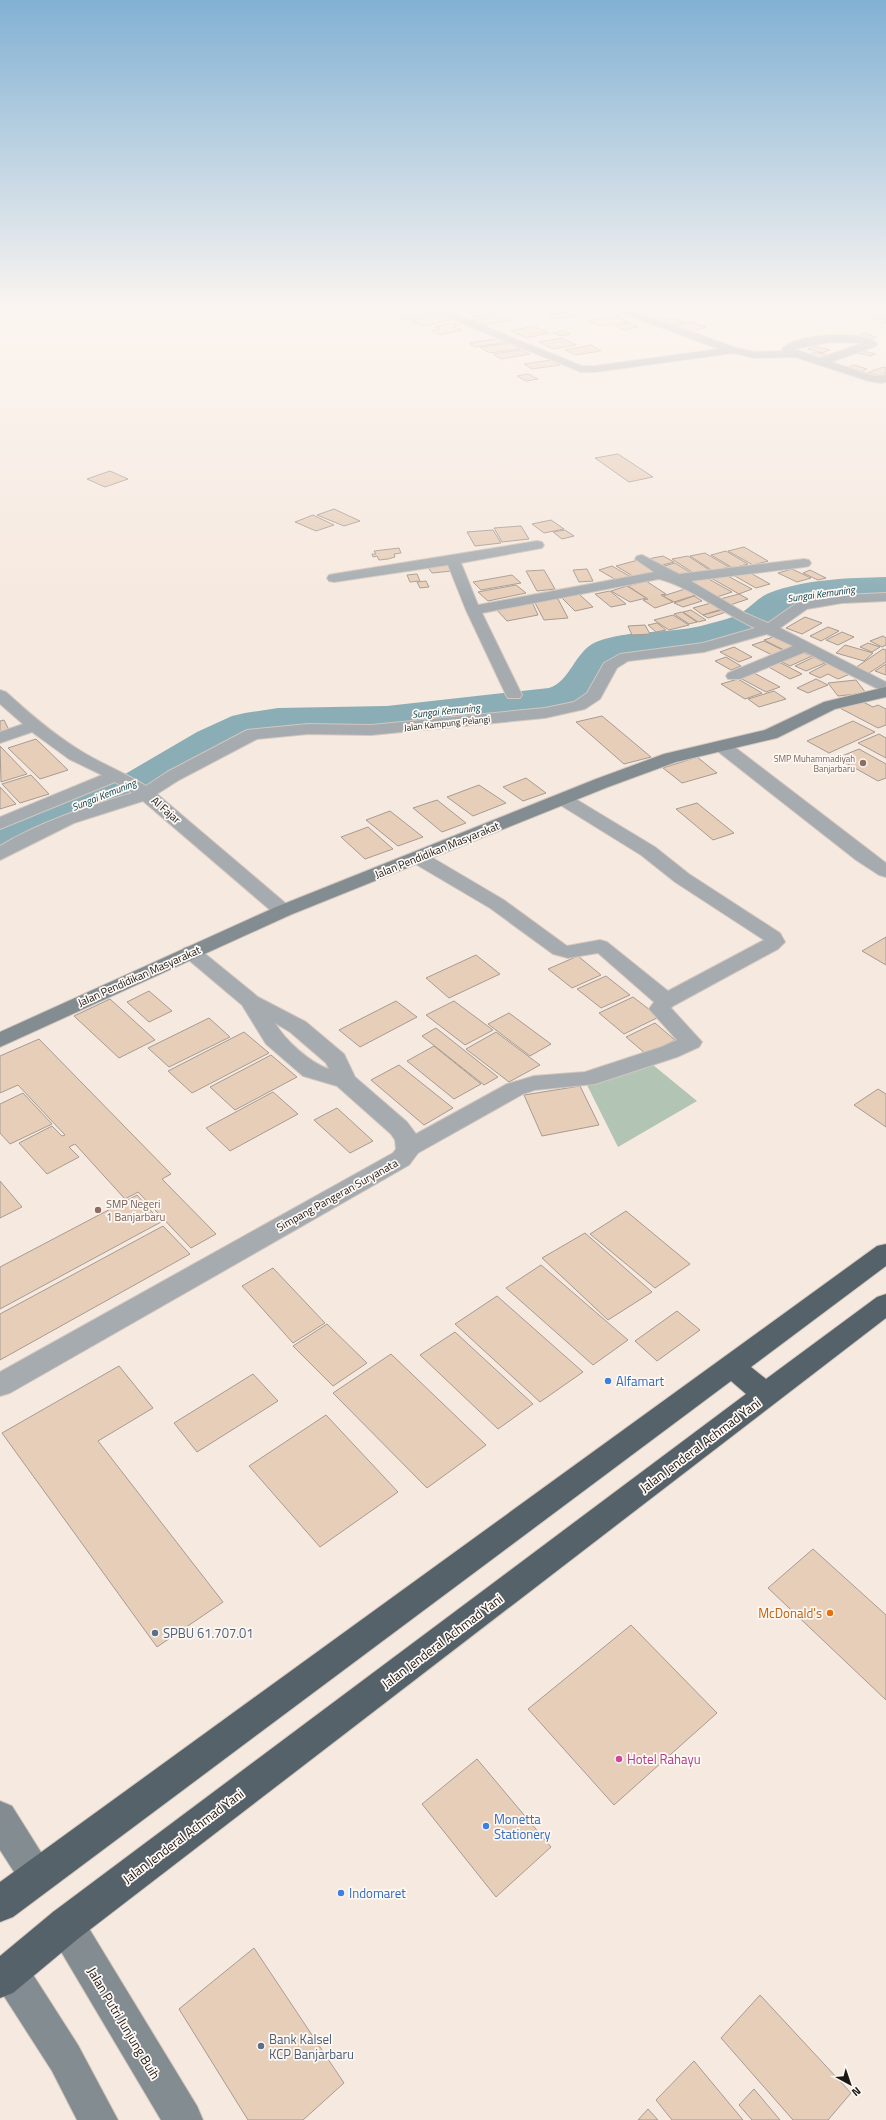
<svg xmlns="http://www.w3.org/2000/svg" width="886" height="2120" font-family="'Titillium Web',sans-serif">
  <style>
    .green { fill: #b2c4b4 }
    .lines { fill: none; stroke-linecap: round; stroke-linejoin: round }
    .river { fill: #8aadb6; fill-rule: evenodd }
    .building { fill: #e7ceb9; stroke: #a79b92 }
    .street-casing { stroke: #d3c7be; stroke-width: 2 }
    .secondary-casing { stroke: #d3c7be; stroke-width: 2 }
    .highway-casing { stroke: #d3c7be; stroke-width: 2 }
    .street { fill: #a5abaf; fill-rule: evenodd }
    .secondary { fill: #828c91; fill-rule: evenodd }
    .highway { fill: #556269; fill-rule: evenodd }
    .education-dot { fill: #8d6e63; stroke: #fdf8f4; stroke-width: 1.5 }
    .shop-dot { fill: #3f7fe0; stroke: #fdf8f4; stroke-width: 1.5 }
    .food-dot { fill: #e8710a; stroke: #fdf8f4; stroke-width: 1.5 }
    .service-dot { fill: #5c6f8a; stroke: #fdf8f4; stroke-width: 1.5 }
    .hotel-dot { fill: #d1479c; stroke: #fdf8f4; stroke-width: 1.5 }
    .labels { text-anchor: middle; dominant-baseline: central; stroke-width: 3.5; stroke-linejoin: round; paint-order: stroke }
    .far-street-label { font-size: 9px; fill: #1b1713; stroke: #fdf8f4 }
    .far-education-label { font-size: 9px; fill: #785e54; stroke: #fdf8f4; text-anchor: end }
    .far-water-label { font-size: 10px; font-style: italic; fill: #053c48; stroke: #fdf8f4 }
    .street-label { font-size: 11px; fill: #1b1713; stroke: #fdf8f4 }
    .education-label { font-size: 11px; fill: #785e54; stroke: #fdf8f4; text-anchor: start }
    .near-shop-label { font-size: 13px; fill: #366cbe; stroke: #fdf8f4; text-anchor: start }
    .near-street-label { font-size: 13px; fill: #1b1713; stroke: #fdf8f4 }
    .near-food-label { font-size: 13px; fill: #c56008; stroke: #fdf8f4; text-anchor: end }
    .near-service-label { font-size: 13px; fill: #4e5e75; stroke: #fdf8f4; text-anchor: start }
    .near-hotel-label { font-size: 13px; fill: #b23c85; stroke: #fdf8f4; text-anchor: start }
  </style>
  <rect width="100%" height="100%" fill="#f6e9df"/>
  <path class="green" d="M653,1065L697,1101L618,1147L587,1085Z"/>
  <g class="lines">
    <path class="river" d="M886,577V597L833,600L801,605L788,609L763,628L740,636L679,651L620,657L606,669L586,698L578,703L554,710L387,728L278,730L254,734L225,748L148,793L60,827L15,850L0,854V825L30,809L120,777L197,732L232,716L245,713L278,708L387,706L549,688C571,681 574,652 596,642C629,629 667,634 701,626C715,622 732,619 744,611C753,605 759,597 769,593C806,579 847,578 886,577Z"/>
  </g>
  <g class="building">
    <path d="M483,309L492,313L476,317L467,312Z"/>
    <path d="M576,310L585,315L555,319L547,315Z"/>
    <path d="M425,311L434,314L408,320L400,316Z"/>
    <path d="M438,315L450,320L424,326L412,321Z"/>
    <path d="M498,315L510,320L484,325L473,320Z"/>
    <path d="M886,315V323H882L872,317Z"/>
    <path d="M616,316L628,322L600,326L589,321Z"/>
    <path d="M671,318L684,322L669,326L655,322Z"/>
    <path d="M690,322L706,327L686,333L669,328Z"/>
    <path d="M453,323L460,325L453,327L462,330L441,335L431,331L440,329L435,327Z"/>
    <path d="M628,323L638,327L624,330L615,326Z"/>
    <path d="M534,326L549,333L526,338L511,331Z"/>
    <path d="M563,330L570,334L560,336L553,333Z"/>
    <path d="M864,333L876,337L871,339L858,336Z"/>
    <path d="M502,338L509,342L475,347L469,343Z"/>
    <path d="M562,338L576,345L553,349L539,342Z"/>
    <path d="M511,343L520,349L489,353L480,347Z"/>
    <path d="M591,345L601,351L575,355L565,350Z"/>
    <path d="M815,346L830,350L822,353L808,349Z"/>
    <path d="M522,350L530,354L501,359L493,354Z"/>
    <path d="M862,351L876,354L871,356L858,353Z"/>
    <path d="M816,352L830,356L821,360L807,356Z"/>
    <path d="M552,360L560,365L532,369L524,364Z"/>
    <path d="M854,365L867,369L860,372L847,368Z"/>
    <path d="M883,367L886,368V373L879,376L867,373Z"/>
    <path d="M528,374L538,379L526,381L517,376Z"/>
    <path d="M618,454L653,477L629,482L595,458Z"/>
    <path d="M110,471L128,479L105,487L87,479Z"/>
    <path d="M334,509L360,521L344,526L317,515Z"/>
    <path d="M313,515L334,525L316,531L295,522Z"/>
    <path d="M551,520L564,529L544,533L532,524Z"/>
    <path d="M521,526L529,539L502,542L494,528Z"/>
    <path d="M493,530L501,543L475,546L467,532Z"/>
    <path d="M565,530L574,536L562,539L553,532Z"/>
    <path d="M744,547L768,561L753,565L728,551Z"/>
    <path d="M399,548L401,553L394,554L395,557L388,559L379,560L377,556L373,557L372,554H376L374,551Z"/>
    <path d="M726,551L748,564L733,568L711,555Z"/>
    <path d="M705,553L729,567L713,571L690,556Z"/>
    <path d="M663,556L674,562L659,566L648,559Z"/>
    <path d="M688,556L711,571L695,574L672,559Z"/>
    <path d="M638,560L658,572L636,578L616,566Z"/>
    <path d="M675,563L691,573L676,577L660,567Z"/>
    <path d="M448,564L452,571L432,573L427,566Z"/>
    <path d="M612,566L631,577L618,581L599,570Z"/>
    <path d="M587,569L593,581L579,582L573,570Z"/>
    <path d="M792,569L811,578L797,582L778,573Z"/>
    <path d="M544,570L555,589L537,591L526,571Z"/>
    <path d="M810,570L826,578L818,580L803,573Z"/>
    <path d="M747,571L770,584L756,588L733,575Z"/>
    <path d="M417,574L420,581L410,582L407,575Z"/>
    <path d="M724,574L752,589L739,594L711,578Z"/>
    <path d="M512,575L521,583L481,590L473,582Z"/>
    <path d="M705,577L732,592L717,597L689,582Z"/>
    <path d="M426,581L429,587L420,588L417,582Z"/>
    <path d="M646,581L666,594L661,595L673,602L655,608L643,600L648,599L628,586Z"/>
    <path d="M516,585L526,593L488,601L478,592Z"/>
    <path d="M627,586L646,598L630,602L611,591Z"/>
    <path d="M685,589L696,595L674,602L663,596Z"/>
    <path d="M610,591L626,604L611,607L595,594Z"/>
    <path d="M579,594L593,607L575,611L561,597Z"/>
    <path d="M739,594L748,599L730,605L720,599Z"/>
    <path d="M694,596L702,601L683,607L674,603Z"/>
    <path d="M558,599L568,618L544,620L534,601Z"/>
    <path d="M532,602L538,615L507,621L496,609Z"/>
    <path d="M711,603L722,609L703,615L693,608Z"/>
    <path d="M691,610L706,620L698,622L683,612Z"/>
    <path d="M722,610L726,612L708,618L703,615Z"/>
    <path d="M682,612L697,622L689,624L674,614Z"/>
    <path d="M673,615L689,625L669,630L654,620Z"/>
    <path d="M805,617L822,623L802,634L786,628Z"/>
    <path d="M657,623L666,630L656,632L648,625Z"/>
    <path d="M645,625L650,634L632,635L628,626Z"/>
    <path d="M828,627L839,631L821,641L810,636Z"/>
    <path d="M842,632L854,637L838,645L826,640Z"/>
    <path d="M776,636L800,647L788,652L764,640Z"/>
    <path d="M883,636L886,638V645L882,647L870,641Z"/>
    <path d="M764,641L787,652L776,657L752,645Z"/>
    <path d="M868,643L880,647L872,652L860,647Z"/>
    <path d="M845,645L873,653L864,661L836,653Z"/>
    <path d="M734,647L752,657L739,662L720,652Z"/>
    <path d="M883,649L886,650V662L869,673L855,668Z"/>
    <path d="M802,652L812,656L790,666L780,661Z"/>
    <path d="M726,657L741,666L731,670L715,661Z"/>
    <path d="M814,657L825,663L806,671L795,666Z"/>
    <path d="M779,662L802,674L790,679L767,666Z"/>
    <path d="M828,663L850,674L838,679L828,674L820,678L809,673Z"/>
    <path d="M886,664V675L875,671Z"/>
    <path d="M754,673L780,687L766,692L740,678Z"/>
    <path d="M738,679L762,693L745,699L721,684Z"/>
    <path d="M816,679L828,685L808,693L797,688Z"/>
    <path d="M856,680L866,693L838,696L828,683Z"/>
    <path d="M774,691L786,699L759,707L748,699Z"/>
    <path d="M861,701L873,707L878,705L886,709V725L878,728L836,706Z"/>
    <path d="M602,716L651,757L624,764L576,722Z"/>
    <path d="M4,720L9,730L0,732V721Z"/>
    <path d="M853,721L875,732L829,753L807,741Z"/>
    <path d="M879,734L886,738V758L858,743Z"/>
    <path d="M36,739L68,770L40,779L8,748Z"/>
    <path d="M0,746L27,774L1,782Z"/>
    <path d="M859,749L886,764V778L878,781L837,758Z"/>
    <path d="M697,757L717,773L682,783L663,768Z"/>
    <path d="M31,775L49,794L20,803L2,784Z"/>
    <path d="M526,778L546,793L523,801L503,787Z"/>
    <path d="M479,785L506,803L473,816L447,797Z"/>
    <path d="M0,787L16,804L0,809Z"/>
    <path d="M437,800L466,823L442,832L413,808Z"/>
    <path d="M697,803L734,833L713,840L676,809Z"/>
    <path d="M390,811L423,837L398,846L366,820Z"/>
    <path d="M368,827L393,849L365,859L341,837Z"/>
    <path d="M886,937V965L862,951Z"/>
    <path d="M476,955L500,974L449,998L426,978Z"/>
    <path d="M578,956L601,975L572,988L548,969Z"/>
    <path d="M606,976L630,995L601,1008L577,989Z"/>
    <path d="M149,991L172,1011L149,1022L127,1002Z"/>
    <path d="M633,997L659,1017L624,1034L599,1013Z"/>
    <path d="M110,999L155,1040L119,1058L74,1016Z"/>
    <path d="M396,1001L417,1017L360,1047L339,1030Z"/>
    <path d="M454,1001L493,1030L465,1045L426,1015Z"/>
    <path d="M509,1013L551,1044L530,1056L488,1024Z"/>
    <path d="M209,1018L230,1037L169,1067L148,1048Z"/>
    <path d="M655,1023L675,1040L646,1054L626,1037Z"/>
    <path d="M436,1028L498,1077L484,1085L422,1036Z"/>
    <path d="M244,1032L269,1053L192,1093L168,1071Z"/>
    <path d="M496,1032L540,1065L509,1082L466,1049Z"/>
    <path d="M39,1039L171,1174L162,1179L216,1234L191,1248L138,1192L125,1199L75,1144L69,1147L79,1157L47,1174L19,1143L52,1126L62,1136L65,1135L18,1085L0,1093V1056Z"/>
    <path d="M434,1046L481,1084L454,1099L407,1061Z"/>
    <path d="M271,1055L297,1077L235,1110L210,1087Z"/>
    <path d="M399,1065L453,1108L424,1125L371,1080Z"/>
    <path d="M580,1086L599,1125L542,1136L524,1095Z"/>
    <path d="M878,1089L886,1094V1127L854,1105Z"/>
    <path d="M273,1092L298,1114L230,1151L206,1128Z"/>
    <path d="M23,1093L52,1124L10,1144L0,1133V1104Z"/>
    <path d="M337,1108L373,1141L350,1153L314,1120Z"/>
    <path d="M0,1181L22,1207L0,1218Z"/>
    <path d="M137,1195L161,1222L0,1309V1267Z"/>
    <path d="M626,1211L690,1264L655,1288L590,1234Z"/>
    <path d="M163,1226L190,1254L0,1360V1314Z"/>
    <path d="M585,1233L652,1292L608,1320L542,1258Z"/>
    <path d="M541,1265L628,1340L593,1365L506,1288Z"/>
    <path d="M273,1268L325,1323L293,1343L242,1286Z"/>
    <path d="M497,1296L583,1372L540,1402L455,1324Z"/>
    <path d="M677,1311L700,1330L657,1361L635,1341Z"/>
    <path d="M327,1324L367,1363L333,1386L293,1346Z"/>
    <path d="M455,1332L533,1404L498,1429L420,1355Z"/>
    <path d="M391,1354L486,1445L427,1488L333,1393Z"/>
    <path d="M119,1366L153,1408L98,1441L223,1602L157,1647L2,1433Z"/>
    <path d="M253,1374L278,1401L197,1452L174,1423Z"/>
    <path d="M326,1415L398,1492L320,1547L249,1466Z"/>
    <path d="M813,1549L886,1615V1700L768,1588Z"/>
    <path d="M631,1625L717,1713L614,1805L528,1709Z"/>
    <path d="M477,1759L551,1847L496,1897L422,1804Z"/>
    <path d="M254,1948L344,2083L303,2120H248L179,2009Z"/>
    <path d="M760,1995L851,2093L828,2120H793L721,2038Z"/>
    <path d="M694,2061L743,2120H672L656,2100Z"/>
    <path d="M754,2089L780,2120H752L739,2105Z"/>
    <path d="M648,2109L658,2120H638Z"/>
  </g>
  <g class="lines">
    <defs>
      <g id="street">
        <path d="M422,307H437L582,366H595L719,349L606,307H622L736,348L755,352L783,351L782,349C793,334 865,329 877,344L876,346L831,362L874,376L886,375V382L881,383L869,381L795,357L755,358L733,353L595,372H581ZM830,342L863,343L820,358L794,349Z"/>
        <path d="M537,541L542,542L544,545L542,548L461,563L478,605L654,572L635,559L637,556L642,555L679,574L804,559L809,560L811,563L809,566L804,567L691,581L745,613L768,623L798,602L842,595L886,593V601L842,603L807,609L780,628L886,682V693L805,652L740,679H728L726,676L728,673L793,646L767,634L704,652L628,661L617,668L600,699L585,709L545,718L371,735L308,734L257,739L179,780L157,794L290,907L293,911L290,915L283,917L276,915L143,801L74,823L0,860V846C41,821 86,807 132,793L115,782L0,829V817L102,775L69,759L32,732L0,743V732L23,724L0,704V690L6,692C29,713 53,734 81,751C102,764 125,773 146,786L167,772L247,730L308,724L371,725L545,708L574,702L587,693L604,663L620,654L703,643L755,628C724,614 690,587 659,579L482,613L522,695L520,698H508L506,695L466,610L448,565L334,582L329,581L327,578L329,575L334,574Z"/>
        <path d="M722,741L728,742L886,863V877L879,875L856,860L716,750L714,746L716,742Z"/>
        <path d="M563,794L569,795L655,847L689,874L780,933L785,942L778,949L673,1006L671,1008L702,1042L699,1047L677,1057L595,1084L535,1090L523,1094L418,1153L409,1165L10,1393L0,1396V1372L393,1153L396,1149L395,1140L391,1134L337,1086L303,1076L266,1044L242,1005L184,956L181,952L184,948L191,946L198,948L258,997L306,1022L344,1054L355,1077L407,1122L416,1134L507,1084L534,1076L585,1072L661,1047L677,1040L649,1009L654,1002L598,953L568,958L553,954L490,908L412,862L410,858L412,854L419,852L426,854L504,900L567,946L600,940L607,942L668,991L764,940L675,882L641,855L557,803L554,799L557,795ZM275,1023L290,1032L326,1063L329,1069C310,1063 285,1040 275,1023Z"/>
      </g>
      <g id="secondary">
        <path d="M886,687V697L835,709L777,738L676,762L608,787L290,915L0,1047V1032L276,907L596,779L664,754L765,730L824,702Z"/>
        <path d="M0,1801L12,1806L49,1865L55,1877L49,1889L37,1895L25,1889L0,1850Z"/>
        <path d="M66,1907L79,1912L197,2106L203,2120H161L53,1938L48,1925L53,1912Z"/>
        <path d="M10,1954L23,1959L78,2045L118,2120H77L52,2071L0,1990V1958Z"/>
      </g>
      <path id="highway" d="M886,1244V1266L751,1367L766,1379L877,1297L886,1294V1318L79,1938L13,1993L0,1998V1956L53,1912L746,1394L731,1381L13,1917L0,1922V1882L877,1246Z"/>
    </defs>
    <use href="#street" class="street-casing"/>
    <use href="#secondary" class="secondary-casing"/>
    <use href="#highway" class="highway-casing"/>
    <use href="#street" class="street"/>
    <use href="#secondary" class="secondary"/>
    <use href="#highway" class="highway"/>
  </g>
  <linearGradient id="sky" x2="0" y2="1"><stop stop-color="#82b1d4"/><stop offset="0.51" stop-color="#fbf5f1"/><stop offset="1" stop-color="#fbf5f1" stop-opacity="0"/></linearGradient>
  <rect width="886" height="604" fill="url(#sky)"/>
  <g class="education-dot">
    <circle cx="863" cy="763" r="4"/>
    <circle cx="98" cy="1210" r="4"/>
  </g>
  <g class="shop-dot">
    <circle cx="608" cy="1381" r="4"/>
    <circle cx="486" cy="1826" r="4"/>
    <circle cx="341" cy="1893" r="4"/>
  </g>
  <circle class="food-dot" cx="830" cy="1613" r="4"/>
  <g class="service-dot">
    <circle cx="155" cy="1633" r="4"/>
    <circle cx="261" cy="2046" r="4"/>
  </g>
  <circle class="hotel-dot" cx="619" cy="1759" r="4"/>
  <g class="labels">
    <g class="far-street-label">
      <text transform="translate(447 723) rotate(-6)">Jalan Kampung Pelangi</text>
    </g>
    <g class="far-education-label">
      <text x="855" y="758">SMP Muhammadiyah<tspan x="855" dy="10">Banjarbaru</tspan></text>
    </g>
    <g class="far-water-label">
      <text transform="translate(821 594) rotate(-8)">Sungai Kemuning</text>
      <text transform="translate(446 711) rotate(-6)">Sungai Kemuning</text>
      <text transform="translate(104 795) rotate(-22)">Sungai Kemuning</text>
    </g>
    <g class="street-label">
      <text transform="translate(166 810) rotate(41)">Al Fajar</text>
      <text transform="translate(437 850) rotate(-22)">Jalan Pendidikan Masyarakat</text>
      <text transform="translate(139 976) rotate(-24)">Jalan Pendidikan Masyarakat</text>
      <text transform="translate(337 1195) rotate(-29)">Simpang Pangeran Suryanata</text>
    </g>
    <g class="education-label">
      <text x="106" y="1204">SMP Negeri<tspan x="106" dy="13">1 Banjarbaru</tspan></text>
    </g>
    <g class="near-shop-label">
      <text x="616" y="1381">Alfamart</text>
      <text x="494" y="1819">Monetta<tspan x="494" dy="15">Stationery</tspan></text>
      <text x="349" y="1893">Indomaret</text>
    </g>
    <g class="near-street-label">
      <text transform="translate(700 1445) rotate(-37)">Jalan Jenderal Achmad Yani</text>
      <text transform="translate(442 1641) rotate(-37)">Jalan Jenderal Achmad Yani</text>
      <text transform="translate(183 1836) rotate(-37)">Jalan Jenderal Achmad Yani</text>
      <text transform="translate(124 2023) rotate(59)">Jalan Putri Junjung Buih</text>
    </g>
    <g class="near-food-label">
      <text x="822" y="1613">McDonald's</text>
    </g>
    <g class="near-service-label">
      <text x="163" y="1633">SPBU 61.707.01</text>
      <text x="269" y="2039">Bank Kalsel<tspan x="269" dy="15">KCP Banjarbaru</tspan></text>
    </g>
    <g class="near-hotel-label">
      <text x="627" y="1759">Hotel Rahayu</text>
    </g>
  </g>
  <g transform="translate(850 2084) rotate(140)" stroke="#fdf8f4" stroke-width="3" paint-order="stroke">
  <path d="M0-3L7 15L0 10L-7 15Z" fill="#1b1713"/>
  <text y="-6" font-size="11" font-weight="bold" text-anchor="middle" fill="#1b1713">N</text>
  </g>
</svg>
